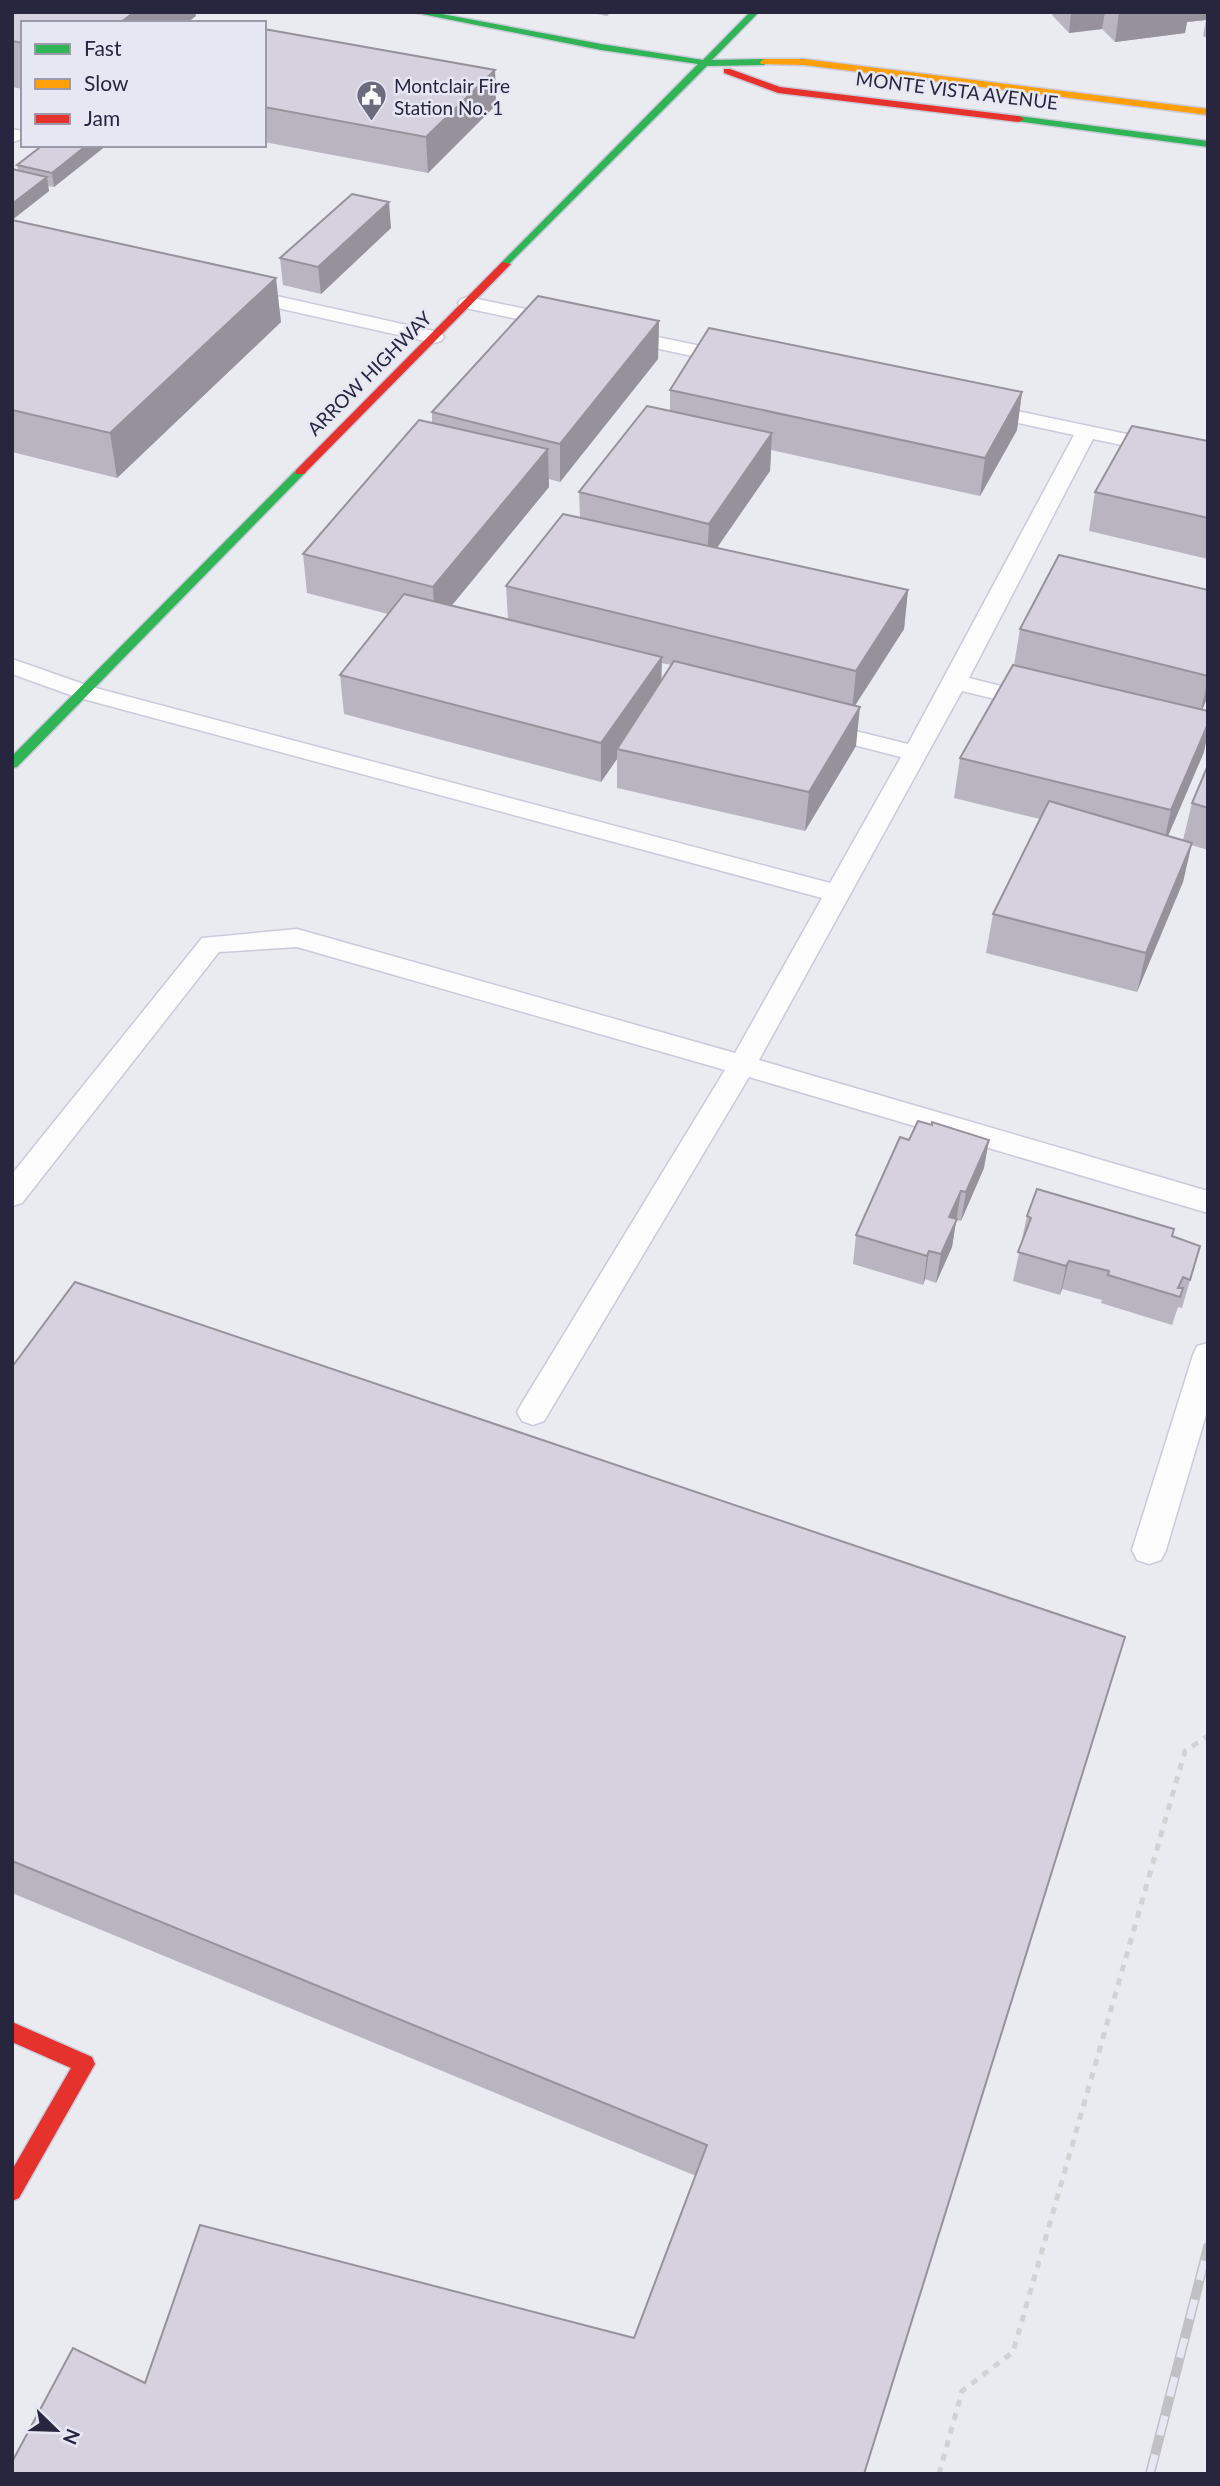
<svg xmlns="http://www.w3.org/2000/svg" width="1220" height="2486" font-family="Lato,sans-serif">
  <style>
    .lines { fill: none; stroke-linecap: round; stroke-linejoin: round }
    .lane-casing { stroke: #cbcada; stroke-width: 3 }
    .fast-casing { stroke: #cbcada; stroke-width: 3 }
    .slow-casing { stroke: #cbcada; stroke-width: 3 }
    .jam-casing { stroke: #cbcada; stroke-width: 3 }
    .path { stroke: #d2d2d5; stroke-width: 5; stroke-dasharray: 7 7; stroke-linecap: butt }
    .lane { fill: #fcfcfd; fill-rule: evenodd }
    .fast { fill: #30b455; fill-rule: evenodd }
    .slow { fill: #ff9f0a; fill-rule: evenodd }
    .jam { fill: #e5322d; fill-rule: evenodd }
    .rail-casing { stroke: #c1c1c5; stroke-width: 10 }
    .rail { stroke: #e7e7f4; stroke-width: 7; stroke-dasharray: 20; stroke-linecap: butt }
    .wall { fill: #b8b4c0; fill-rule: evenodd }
    .shaded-wall { fill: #96929c }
    .building { fill: #d6d1df; stroke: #96929c; stroke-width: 2 }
    .labels { text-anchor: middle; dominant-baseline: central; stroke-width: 5; stroke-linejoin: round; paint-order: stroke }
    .far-poi-label { font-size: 19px; fill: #27263e; stroke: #e7e7f4; text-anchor: start }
    .far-street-label { font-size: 19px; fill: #27263e; stroke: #e7e7f4 }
  </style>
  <rect width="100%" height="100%" fill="#eaeaf1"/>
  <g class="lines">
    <defs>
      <g id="lane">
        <path d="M12,129L22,131V139L12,142Z"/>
        <path d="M240,288L434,331L441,333L444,337L441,341L434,343L233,298L230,294L233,290Z"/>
        <path d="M468,297L560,316L567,318L570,322L567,326L560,328L461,307L458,303L461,299Z"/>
        <path d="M619,329L735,353L742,355L745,359L742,363L735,365L612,339L609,335L612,331Z"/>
        <path d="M979,403L1208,451V463L1093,439L969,678L1045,697L1049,702L1045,707L1037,709L962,691L759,1060L1208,1191V1213L749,1077L544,1421L533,1425L522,1421L517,1412L522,1403L725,1070L297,947L219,952L22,1203L12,1206V1174L202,938L297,929L735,1053L822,898L76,697L12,674V659L92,687L830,883L901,757L810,734L807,729L810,724L819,722L908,744L1074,435L972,413L969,409L972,405Z"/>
        <path d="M1208,1343V1408L1166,1550L1161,1560L1149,1564L1137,1560L1132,1550L1193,1355L1197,1346Z"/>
      </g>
      <g id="fast">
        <path d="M412,12H431L601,44L703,60L750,12H759L712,60L764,59L768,62L764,65L707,66L506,267L501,264L502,262L698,64L601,50Z"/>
        <path d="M1019,116L1208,141V147L1016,121L1014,119Z"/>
        <path d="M300,469L306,472L304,474L17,767L12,768V756L296,470Z"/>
      </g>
      <path id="slow" d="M764,59H804L1208,109V115L804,65L761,64L760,62Z"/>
      <g id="jam">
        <path d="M724,69H730L780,87L1019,116L1024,119L1019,122L778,93L724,73Z"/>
        <path d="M502,262L511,264L304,474H296V470Z"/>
        <path d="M12,2022L92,2057L95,2064L19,2198L12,2201V2170L71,2068L12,2042Z"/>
      </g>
    </defs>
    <use href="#lane" class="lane-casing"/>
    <use href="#fast" class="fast-casing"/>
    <use href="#slow" class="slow-casing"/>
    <use href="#jam" class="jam-casing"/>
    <path class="path" d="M939,2474L962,2391L1013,2352L1185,1751L1208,1736"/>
    <use href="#lane" class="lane"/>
    <use href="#fast" class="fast"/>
    <use href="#slow" class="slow"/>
    <use href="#jam" class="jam"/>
    <defs>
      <path id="rail" d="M1150,2474L1208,2247"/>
    </defs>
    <use href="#rail" class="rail-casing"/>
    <use href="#rail" class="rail"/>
  </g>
  <g class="wall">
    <path d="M12,12L196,16L23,23V89L12,87Z"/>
    <path d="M588,12H611L607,16Z"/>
    <path d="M1053,12H1208V38L1203,36L1206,20L1187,22L1185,33L1115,42L1102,29L1069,33L1052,15Z"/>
    <path d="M264,29L495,70L496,105L428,173L264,142Z"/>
    <path d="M43,145H107L54,187L48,186L49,191L12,220L281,322L117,478L12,452V169L18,170L17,165Z"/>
    <path d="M391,228L321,294L283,285L280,258Z"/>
    <path d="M659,321L658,359L560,482L549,479V487L452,605L508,619L506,586L580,517L579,492L670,411V390L1022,392L1017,430L980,496L771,450L770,471L717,548L908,590L904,629L855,706L856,746L805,831L617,788V759L601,782L344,714L340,675L388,614L307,593L303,554L432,423V412ZM661,663L672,665L661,681Z"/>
    <path d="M1208,441V559L1089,531L1095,492Z"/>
    <path d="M1208,590V696L1202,710L1204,752L1168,836L1183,840L1192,803L1208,765V850L1191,845L1183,882L1137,992L986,953L993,914L1040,819L954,798L960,758L1014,665L1020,629Z"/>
    <path d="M984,1168L961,1221L956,1220L952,1247L936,1283L925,1279L923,1285L853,1264L856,1235Z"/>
    <path d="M1027,1216L1172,1236L1200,1246L1182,1308L1178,1307L1172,1325L1101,1303L1102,1300L1062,1289L1060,1295L1013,1281Z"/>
    <path d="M12,1367L1125,1637L864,2474L145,2383L634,2338L696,2176L12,1893Z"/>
  </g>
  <g class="shaded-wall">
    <path d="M134,12H195L196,16L187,23H120Z"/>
    <path d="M1071,12H1105L1102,29L1069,33Z"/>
    <path d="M1119,12H1207L1206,20L1187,22L1185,33L1115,42Z"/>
    <path d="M495,70L496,105L428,173L426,137Z"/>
    <path d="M87,145H107L54,187L52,173Z"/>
    <path d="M47,177L49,191L12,220V204Z"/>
    <path d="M389,202L391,228L321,294L318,267Z"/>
    <path d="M276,278L281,322L117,478L110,433Z"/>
    <path d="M659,321L658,359L560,482V444Z"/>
    <path d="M1022,392L1017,430L980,496L985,458Z"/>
    <path d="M772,433L770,471L707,562L709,524Z"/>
    <path d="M548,449L549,487L435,626L433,587Z"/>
    <path d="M908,590L904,629L852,710L856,671Z"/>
    <path d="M662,657L661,696L617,749V759L601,782V743Z"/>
    <path d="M1208,679V696L1200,715Z"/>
    <path d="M860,707L856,746L805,831L809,792Z"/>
    <path d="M1208,724V734L1204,752L1162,850L1171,810Z"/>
    <path d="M1192,843L1183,882L1137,992L1146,953Z"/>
    <path d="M989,1140L984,1168L961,1221L966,1192Z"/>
    <path d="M961,1191L952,1247L936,1283L941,1254L949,1217Z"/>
    <path d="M929,1251L925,1279L923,1285L927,1256Z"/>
    <path d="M1069,1261L1062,1289L1060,1295L1066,1266Z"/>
  </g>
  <g class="building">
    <path d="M12,12H134L120,23H23V43L12,41Z"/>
    <path d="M264,29L495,70L426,137L264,107Z"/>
    <path d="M43,145H87L52,173L17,165Z"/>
    <path d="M12,169L47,177L12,204Z"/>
    <path d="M352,194L389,202L318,267L280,258Z"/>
    <path d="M12,220L276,278L110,433L12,410Z"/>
    <path d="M538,296L659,321L560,444L432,412Z"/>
    <path d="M709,328L1022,392L985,458L670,390Z"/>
    <path d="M647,406L772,433L709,524L579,492Z"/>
    <path d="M419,420L548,449L433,587L303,554Z"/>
    <path d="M1132,426L1208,441V518L1095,492Z"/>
    <path d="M563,514L908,590L856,671L506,586Z"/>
    <path d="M1059,555L1208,590V676L1020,629Z"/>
    <path d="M404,594L662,657L601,743L340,675Z"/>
    <path d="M674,661L860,707L809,792L617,749Z"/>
    <path d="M1013,665L1208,711V724L1171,810L960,758Z"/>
    <path d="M1208,765V808L1192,803Z"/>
    <path d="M1049,801L1192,843L1146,953L993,914Z"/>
    <path d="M918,1121L932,1125V1122L989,1140L966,1192L961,1191L949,1217L957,1219L941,1254L929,1251L927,1256L856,1235L900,1137L909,1140Z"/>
    <path d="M1037,1189L1174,1229L1172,1236L1200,1246L1190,1280L1183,1277L1178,1288H1183L1180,1297L1108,1275L1109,1271L1069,1261L1066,1266L1018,1252L1031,1218L1027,1216Z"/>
    <path d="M75,1282L1125,1637L864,2474H12V2462L73,2348L145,2383L200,2225L634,2338L707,2145L12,1861V1367Z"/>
  </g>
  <defs>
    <symbol id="civic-pin" viewBox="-11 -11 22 30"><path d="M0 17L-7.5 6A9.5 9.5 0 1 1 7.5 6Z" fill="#6b6b7d" stroke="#e7e7f4"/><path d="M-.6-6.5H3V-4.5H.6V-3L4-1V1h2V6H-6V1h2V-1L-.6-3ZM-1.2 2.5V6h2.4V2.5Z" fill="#fff"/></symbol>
  </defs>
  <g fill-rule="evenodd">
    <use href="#civic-pin" x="354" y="78" width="35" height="47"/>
  </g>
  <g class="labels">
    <g class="far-poi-label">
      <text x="394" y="85">Montclair Fire<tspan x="394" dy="22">Station No. 1</tspan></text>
    </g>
    <g class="far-street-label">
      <text transform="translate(957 90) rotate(7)">MONTE VISTA AVENUE</text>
      <text transform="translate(369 373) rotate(-45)">ARROW HIGHWAY</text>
    </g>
  </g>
  <rect width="1220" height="2486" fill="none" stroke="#27263e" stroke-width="28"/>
  <rect x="21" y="21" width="245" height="126" fill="#e7e7f4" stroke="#9a9aab" stroke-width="2"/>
  <rect x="35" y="44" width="35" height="10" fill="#30b455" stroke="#9a9aab" stroke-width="2"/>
  <text x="84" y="56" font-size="21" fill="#27263e">Fast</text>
  <rect x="35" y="79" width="35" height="10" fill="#ff9f0a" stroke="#9a9aab" stroke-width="2"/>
  <text x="84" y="91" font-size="21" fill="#27263e">Slow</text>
  <rect x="35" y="114" width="35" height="10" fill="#e5322d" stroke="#9a9aab" stroke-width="2"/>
  <text x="84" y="126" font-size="21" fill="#27263e">Jam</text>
  <g transform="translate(56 2430) rotate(113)" stroke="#e7e7f4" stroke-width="5" paint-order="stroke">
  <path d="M0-5L12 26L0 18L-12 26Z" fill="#27263e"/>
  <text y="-10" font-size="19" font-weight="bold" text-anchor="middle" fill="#27263e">N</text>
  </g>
</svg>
